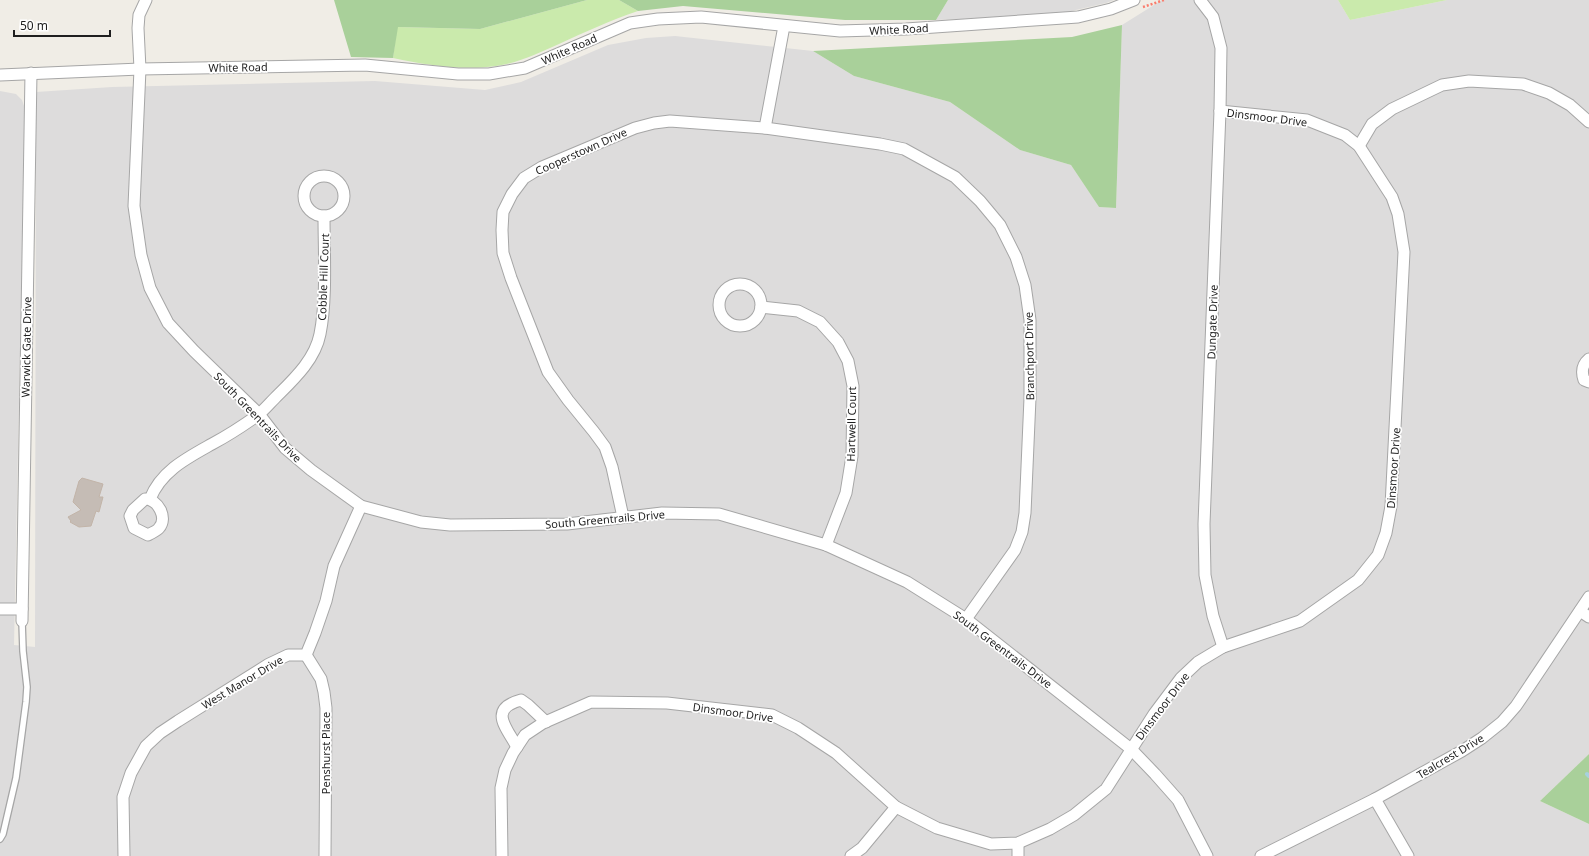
<svg xmlns="http://www.w3.org/2000/svg" width="1589" height="856" font-family="'Noto Sans',sans-serif">
  <style>
    .residential { fill: #dddcdc }
    .grass { fill: #caeaac }
    .forest { fill: #a9d09a }
    .lines { fill: none; stroke-linecap: round; stroke-linejoin: round }
    .stream { stroke: #a6d1de; stroke-width: 4 }
    .building { fill: #c5bcb5; stroke: #c2b4a8 }
    .service-casing { stroke: #a6a6a6; stroke-width: 8 }
    .minor-casing { stroke: #a6a6a6; stroke-width: 13 }
    .path { stroke: #fa7c6c; stroke-width: 2.5; stroke-dasharray: 2 2; stroke-linecap: butt }
    .service { stroke: #fff; stroke-width: 5.5 }
    .minor { stroke: #fff; stroke-width: 11 }
    .labels { text-anchor: middle; dominant-baseline: central; stroke-width: 3.5; stroke-linejoin: round; paint-order: stroke }
    .street-label { font-size: 11px; fill: #1f1f1f; stroke: #fff }
  </style>
  <rect width="100%" height="100%" fill="#f0ede6"/>
  <g class="residential">
    <path d="M948,0H1114L1106,3L1063,13L1014,17L936,20Z"/>
    <path d="M1162,0H1338L1350,20L1447,0H1589V754L1540,801L1589,824V856H0V91L16,94L22,100L25,109L14,645L35,647L36,92L112,87L375,81L485,90L521,82L608,45L646,38L675,36L813,51L854,76L950,102L1020,150L1071,165L1099,207L1116,208L1122,25Z"/>
  </g>
  <g class="grass">
    <path d="M587,0H619L638,11C611,20 585,32 559,44C539,53 518,63 496,66C461,71 427,65 393,58L397,27L480,29Z"/>
    <path d="M1338,0H1447L1350,20Z"/>
  </g>
  <g class="forest">
    <path d="M334,0H587L480,29L398,27L393,58L351,57Z"/>
    <path d="M619,0H948L936,20H845L683,6L638,11Z"/>
    <path d="M1122,25L1116,208L1099,207L1071,165L1020,150L950,102L854,76L813,51L1072,37Z"/>
    <path d="M1589,754V824L1540,801Z"/>
  </g>
  <g class="lines">
    <path class="stream" d="M1587,774L1589,776"/>
  </g>
  <path class="building" d="M82,478L103,484L99,497H103L99,512L96,511L91,526L79,527L70,522L71,521L68,517L81,510L73,502L79,481Z"/>
  <g class="lines">
    <defs>
      <path id="service" d="M0,839L3,834L16,778L26,702L27,687L23,651L22,621"/>
      <g id="minor">
        <path d="M146,0L139,15L138,28L140,69L134,206L141,255L150,288L168,323L194,351L259,414L285,448L311,470L361,506L421,522L450,525L567,524L662,513L719,514L826,545L907,582L966,619L1131,749L1155,774L1178,800L1207,856"/>
        <path d="M1200,0L1213,17L1221,48L1220,111L1204,524L1205,575L1213,616L1223,647"/>
        <path d="M0,75L140,69L365,65L458,74H489L525,68L630,23L658,19L701,17L840,31L906,29L1078,17L1111,9L1134,0"/>
        <path d="M765,128L880,144L904,149L955,177L980,201L1000,225L1016,257L1025,285L1030,320V398L1025,513L1022,532L1015,550L966,619"/>
        <path d="M1359,146L1372,124L1392,109L1442,85L1469,81L1523,84L1549,93L1570,105L1589,122"/>
        <circle cx="324" cy="196" r="20"/>
        <circle cx="740" cy="305" r="21"/>
        <path d="M761,307L798,311L820,322L838,342L848,361L853,386L852,456L846,493L826,545"/>
        <path d="M1589,359C1582,365 1581,371 1584,380L1589,382"/>
        <path d="M145,499C158,499 168,518 159,528C157,531 151,533 148,535L134,528L130,516L133,510Z"/>
        <path d="M150,499C161,471 187,458 212,444C227,436 244,425 258,415C264,410 270,403 275,398C293,380 315,360 320,334C327,299 324,253 324,216"/>
        <path d="M623,517L612,467L605,447L594,432L568,400L548,372L511,278L503,253L502,230L503,212L512,194L524,178L542,167L635,128L654,123L670,121L765,128L784,26"/>
        <path d="M0,609H22"/>
        <path d="M1580,611L1589,617"/>
        <path d="M22,621L31,73"/>
        <path d="M306,655L321,679L324,692L326,708L325,856"/>
        <path d="M517,747C506,727 488,709 521,700L528,705L546,722"/>
        <path d="M1375,799L1408,856"/>
        <path d="M124,856L123,797L131,773L146,746L160,733L178,721L269,664L288,655H306L315,633L326,601L334,566L361,506"/>
        <path d="M502,856L501,788L505,770L513,753L525,735L543,723L591,702L667,703L772,715L798,728L836,753L896,807L937,828L991,844L1018,843L1050,829L1074,815L1106,789L1154,714L1181,678L1198,662L1223,647L1300,621L1358,580L1378,555L1386,533L1391,506L1404,252L1398,214L1392,197L1359,146L1345,135L1307,120L1220,111"/>
        <path d="M851,856L862,848L896,807"/>
        <path d="M1018,856V843"/>
        <path d="M1261,856L1375,799L1462,751L1482,738L1502,722L1516,706L1589,597"/>
      </g>
    </defs>
    <use href="#service" class="service-casing"/>
    <use href="#minor" class="minor-casing"/>
    <path class="path" d="M1143,7L1164,0"/>
    <use href="#service" class="service"/>
    <use href="#minor" class="minor"/>
  </g>
  <g class="labels">
    <g class="street-label">
      <text transform="translate(899 29) rotate(-3)">White Road</text>
      <text transform="translate(569 49) rotate(-24)">White Road</text>
      <text transform="translate(238 67) rotate(-1)">White Road</text>
      <text transform="translate(1267 117) rotate(7)">Dinsmoor Drive</text>
      <text transform="translate(581 151) rotate(-24)">Cooperstown Drive</text>
      <text transform="translate(323 277) rotate(-88)">Cobble Hill Court</text>
      <text transform="translate(1212 322) rotate(-88)">Dungate Drive</text>
      <text transform="translate(26 347) rotate(-89)">Warwick Gate Drive</text>
      <text transform="translate(1029 356) rotate(-91)">Branchport Drive</text>
      <text transform="translate(258 417) rotate(46)">South Greentrails Drive</text>
      <text transform="translate(851 424) rotate(-89)">Hartwell Court</text>
      <text transform="translate(1393 468) rotate(-86)">Dinsmoor Drive</text>
      <text transform="translate(605 519) rotate(-5)">South Greentrails Drive</text>
      <text transform="translate(1003 649) rotate(37)">South Greentrails Drive</text>
      <text transform="translate(242 682) rotate(-31)">West Manor Drive</text>
      <text transform="translate(1162 706) rotate(-53)">Dinsmoor Drive</text>
      <text transform="translate(733 712) rotate(8)">Dinsmoor Drive</text>
      <text transform="translate(325 753) rotate(-90)">Penshurst Place</text>
      <text transform="translate(1450 756) rotate(-31)">Tealcrest Drive</text>
    </g>
  </g>
  <path d="M14 30v6h96v-6" fill="none" stroke="#1f1f1f" stroke-width="2"/>
  <text x="20" y="30" font-size="12" fill="#1f1f1f" stroke="#ffffff" stroke-width="3" paint-order="stroke">50 m</text>
</svg>
